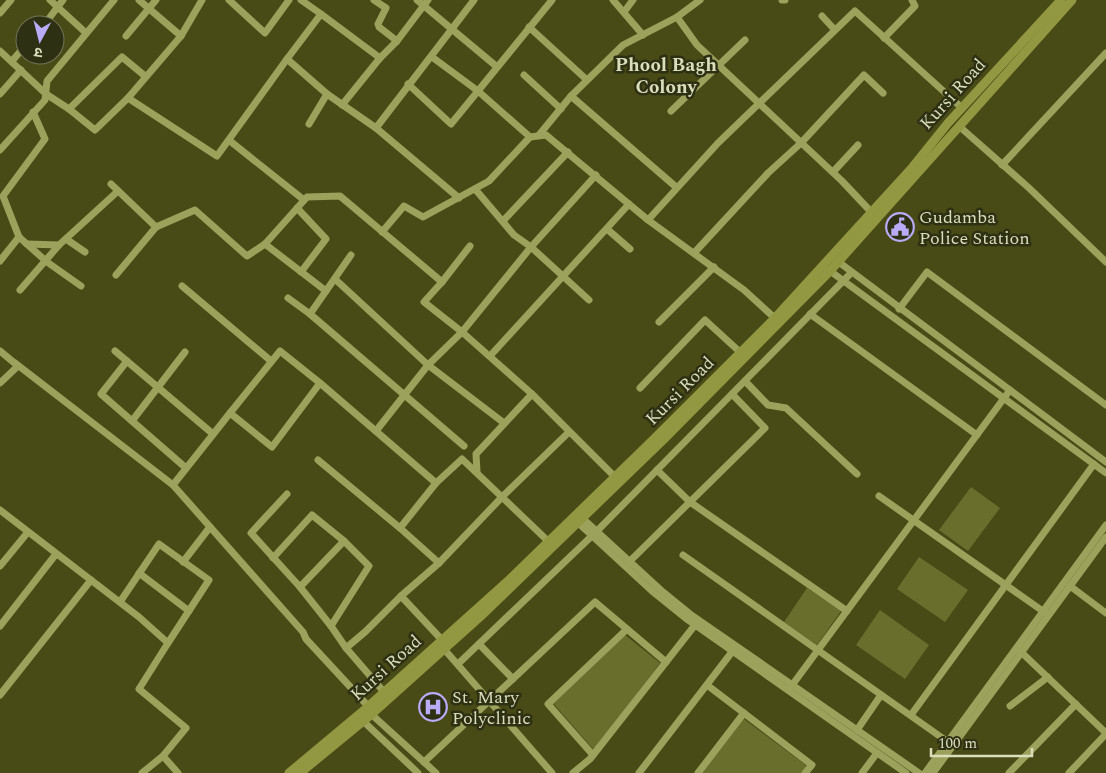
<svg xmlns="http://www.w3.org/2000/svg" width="1106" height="773" font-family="Spectral,'Noto Sans Devanagari',serif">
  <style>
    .green { fill: #6a6e2d }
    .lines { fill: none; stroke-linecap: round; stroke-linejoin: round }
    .minor { stroke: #9ca15c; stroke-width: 7 }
    .major { stroke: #929741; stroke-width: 9 }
    .labels { text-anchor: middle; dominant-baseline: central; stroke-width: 5; stroke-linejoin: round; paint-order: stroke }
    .street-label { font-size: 18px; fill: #dadebb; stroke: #2e3013 }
    .poi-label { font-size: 18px; fill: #dadebb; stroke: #2e3013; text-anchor: start }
    .neighbourhood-label { font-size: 19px; font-weight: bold; fill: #dadebb; stroke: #2e3013 }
  </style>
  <rect width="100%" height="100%" fill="#484b16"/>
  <g class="green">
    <path d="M971,487L1000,508L968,551L939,530Z"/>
    <path d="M919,557L968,590L945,622L897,589Z"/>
    <path d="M807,588L841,611L817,645L784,622Z"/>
    <path d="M880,610L929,645L905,679L856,645Z"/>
    <path d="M625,635L660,663L594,750L553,703Z"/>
    <path d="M744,719L807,766L801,773H702Z"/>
  </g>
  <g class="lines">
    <g class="minor">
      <path d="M50,0L86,33"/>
      <path d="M139,0L181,36L202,0"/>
      <path d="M229,0L265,33L289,0"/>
      <path d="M301,0L321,14"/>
      <path d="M374,0L386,8L378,24L379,27L397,41"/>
      <path d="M417,0L496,66"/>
      <path d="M552,0L478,91L530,137L546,135L648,220L744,290L778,321"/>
      <path d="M613,0L643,35"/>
      <path d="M782,0H785"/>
      <path d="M624,12L633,0"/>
      <path d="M0,13L11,0"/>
      <path d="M822,16L834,29"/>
      <path d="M677,17L697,45L842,181L874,215"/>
      <path d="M44,25L63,0"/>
      <path d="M529,27L587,80"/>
      <path d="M126,36L156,0"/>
      <path d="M884,38L915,6L912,0"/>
      <path d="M0,51L46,94L69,109"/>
      <path d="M380,58L397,41L428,0"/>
      <path d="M12,61L25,46"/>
      <path d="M524,75L561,109"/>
      <path d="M145,76L122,57L69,109L95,130L128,98L181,36"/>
      <path d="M408,84L451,124L478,91L432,57"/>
      <path d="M0,94L21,70"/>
      <path d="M571,96L676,187"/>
      <path d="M128,98L217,156L287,59"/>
      <path d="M342,105L380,58L321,14L287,59L327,94L376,128L459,198"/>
      <path d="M671,111L745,40"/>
      <path d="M33,112L45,139L3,196L19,237L47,262L81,286"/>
      <path d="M309,124L327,94"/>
      <path d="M960,127L1029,188L1106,262"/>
      <path d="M376,128L474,0"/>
      <path d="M539,135L571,96L623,45L677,17L700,0"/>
      <path d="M230,141L304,200"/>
      <path d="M0,150L45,100L47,81L114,0"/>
      <path d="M1002,165L1106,53"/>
      <path d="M833,172L858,145"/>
      <path d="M111,184L156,227L195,210L247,256L265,244"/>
      <path d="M475,189L514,235L531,247L589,300"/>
      <path d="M297,208L326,239L301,272"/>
      <path d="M648,220L718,143L855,11L962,108"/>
      <path d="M503,221L568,152"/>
      <path d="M607,229L630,249"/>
      <path d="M382,232L404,206L423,217L489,181L530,137"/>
      <path d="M66,239L85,252"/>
      <path d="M27,244L59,245"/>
      <path d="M695,252L768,173L801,143L864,75L883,93"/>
      <path d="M836,260L1106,462"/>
      <path d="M0,261L19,237"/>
      <path d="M826,268L1106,473"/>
      <path d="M116,275L156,227"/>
      <path d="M336,280L428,365L504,423"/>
      <path d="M442,282L470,246"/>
      <path d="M182,286L271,361"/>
      <path d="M20,290L59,245L118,191"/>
      <path d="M326,291L351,255"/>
      <path d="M288,298L310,314"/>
      <path d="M899,309L927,272L1106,405"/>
      <path d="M810,314L977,435"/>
      <path d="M659,322L714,267"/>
      <path d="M0,351L18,366L0,383"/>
      <path d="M115,351L213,434"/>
      <path d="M490,356L629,204"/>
      <path d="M127,361L101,394L186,468"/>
      <path d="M15,363L173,485L230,413"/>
      <path d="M745,381L768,405L786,408L857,474"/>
      <path d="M320,383L280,351L230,413L272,447L320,383L436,483"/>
      <path d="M640,388L705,320L741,353"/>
      <path d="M132,421L185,352"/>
      <path d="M376,431L428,365L462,332L532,394L615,477"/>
      <path d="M464,446L310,314L326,291L265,244L307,197L340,196L442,282L424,302L462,332L531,247L596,175"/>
      <path d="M318,460L400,528"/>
      <path d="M657,470L690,502L847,611"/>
      <path d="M477,472L476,454L532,394"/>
      <path d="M173,485L303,632L306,639L368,706"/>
      <path d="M287,494L251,533L300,587L331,626L346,648L384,692"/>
      <path d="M879,496L1047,614"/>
      <path d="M0,510L139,617L168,643L139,689L186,728L163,756L178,773"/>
      <path d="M579,515L663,592L690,614L919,773"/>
      <path d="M575,520L652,591L688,620L906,773"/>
      <path d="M683,555L948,742"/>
      <path d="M273,558L312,515L344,541L369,566L331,626"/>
      <path d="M183,562L210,527"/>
      <path d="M629,562L765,428L732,394"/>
      <path d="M439,563L503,496L569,432"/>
      <path d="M0,566L28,532"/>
      <path d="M139,573L189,611"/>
      <path d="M1070,586L1106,613"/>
      <path d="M300,587L344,541"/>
      <path d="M120,602L159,544L209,580L168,643"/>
      <path d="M0,626L56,554"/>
      <path d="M442,640L401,596L439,563L400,528L436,483L462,459L548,541"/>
      <path d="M479,644L513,679"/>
      <path d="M346,648L365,632L401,596"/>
      <path d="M444,649L552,773"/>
      <path d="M1019,650L1106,733"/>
      <path d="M459,663L597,531L851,273"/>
      <path d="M707,685L812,765L805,773"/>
      <path d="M790,688L1010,390"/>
      <path d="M0,695L91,580"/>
      <path d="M1010,706L1048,677"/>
      <path d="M370,713L436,773"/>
      <path d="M911,715L1094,464"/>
      <path d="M362,717L363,721L418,773"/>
      <path d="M857,730L881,695"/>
      <path d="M593,755L548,704L626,630"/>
      <path d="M424,762L595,602L666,662"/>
      <path d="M142,773L163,756"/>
      <path d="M573,773L590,759L695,625"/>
      <path d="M639,773L735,648"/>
      <path d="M698,773L744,713"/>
      <path d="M862,773L877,753"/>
      <path d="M925,773L1106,525"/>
      <path d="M933,773L1106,537"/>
      <path d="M1009,773L1076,704"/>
      <path d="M1069,773L1106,734"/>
    </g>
    <g class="major">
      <path d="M289,773L362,712L510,579L654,439L775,318L911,169L948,123L1061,0"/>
      <path d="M300,773L373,713L481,616L664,439L830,271L1072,0"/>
    </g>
  </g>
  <defs>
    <symbol id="civic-ring" viewBox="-11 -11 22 22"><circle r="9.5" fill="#2e3013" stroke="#b9abf7" stroke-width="1.5"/><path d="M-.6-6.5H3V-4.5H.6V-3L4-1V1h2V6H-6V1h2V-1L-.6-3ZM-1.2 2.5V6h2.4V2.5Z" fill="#b9abf7"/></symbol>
    <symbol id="hospital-ring" viewBox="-11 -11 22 22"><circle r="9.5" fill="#2e3013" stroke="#b9abf7" stroke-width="1.5"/><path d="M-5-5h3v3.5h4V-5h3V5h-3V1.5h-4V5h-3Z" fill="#b9abf7"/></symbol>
  </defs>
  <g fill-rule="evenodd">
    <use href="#civic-ring" x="884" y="211" width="32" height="32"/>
    <use href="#hospital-ring" x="417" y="691" width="32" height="32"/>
  </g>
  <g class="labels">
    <g class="street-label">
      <text transform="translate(953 94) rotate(-48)">Kursi Road</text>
      <text transform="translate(680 391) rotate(-45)">Kursi Road</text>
      <text transform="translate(386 668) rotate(-42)">Kursi Road</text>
    </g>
    <g class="poi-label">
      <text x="919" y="217">Gudamba<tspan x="919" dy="21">Police Station</tspan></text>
      <text x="452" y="697">St. Mary<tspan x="452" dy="21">Polyclinic</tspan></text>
    </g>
    <g class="neighbourhood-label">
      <text x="666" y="65">Phool Bagh<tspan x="666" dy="22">Colony</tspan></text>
    </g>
  </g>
  <g transform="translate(40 40) rotate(187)"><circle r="24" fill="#2e3013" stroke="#737656"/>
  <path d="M0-4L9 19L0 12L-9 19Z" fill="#b9abf7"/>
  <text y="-8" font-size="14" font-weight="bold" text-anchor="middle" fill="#dadebb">उ</text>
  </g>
  <path d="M931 748v8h101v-8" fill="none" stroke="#dadebb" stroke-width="2.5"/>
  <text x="938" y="748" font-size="15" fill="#dadebb" stroke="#2e3013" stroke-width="4" paint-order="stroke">100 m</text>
</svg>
